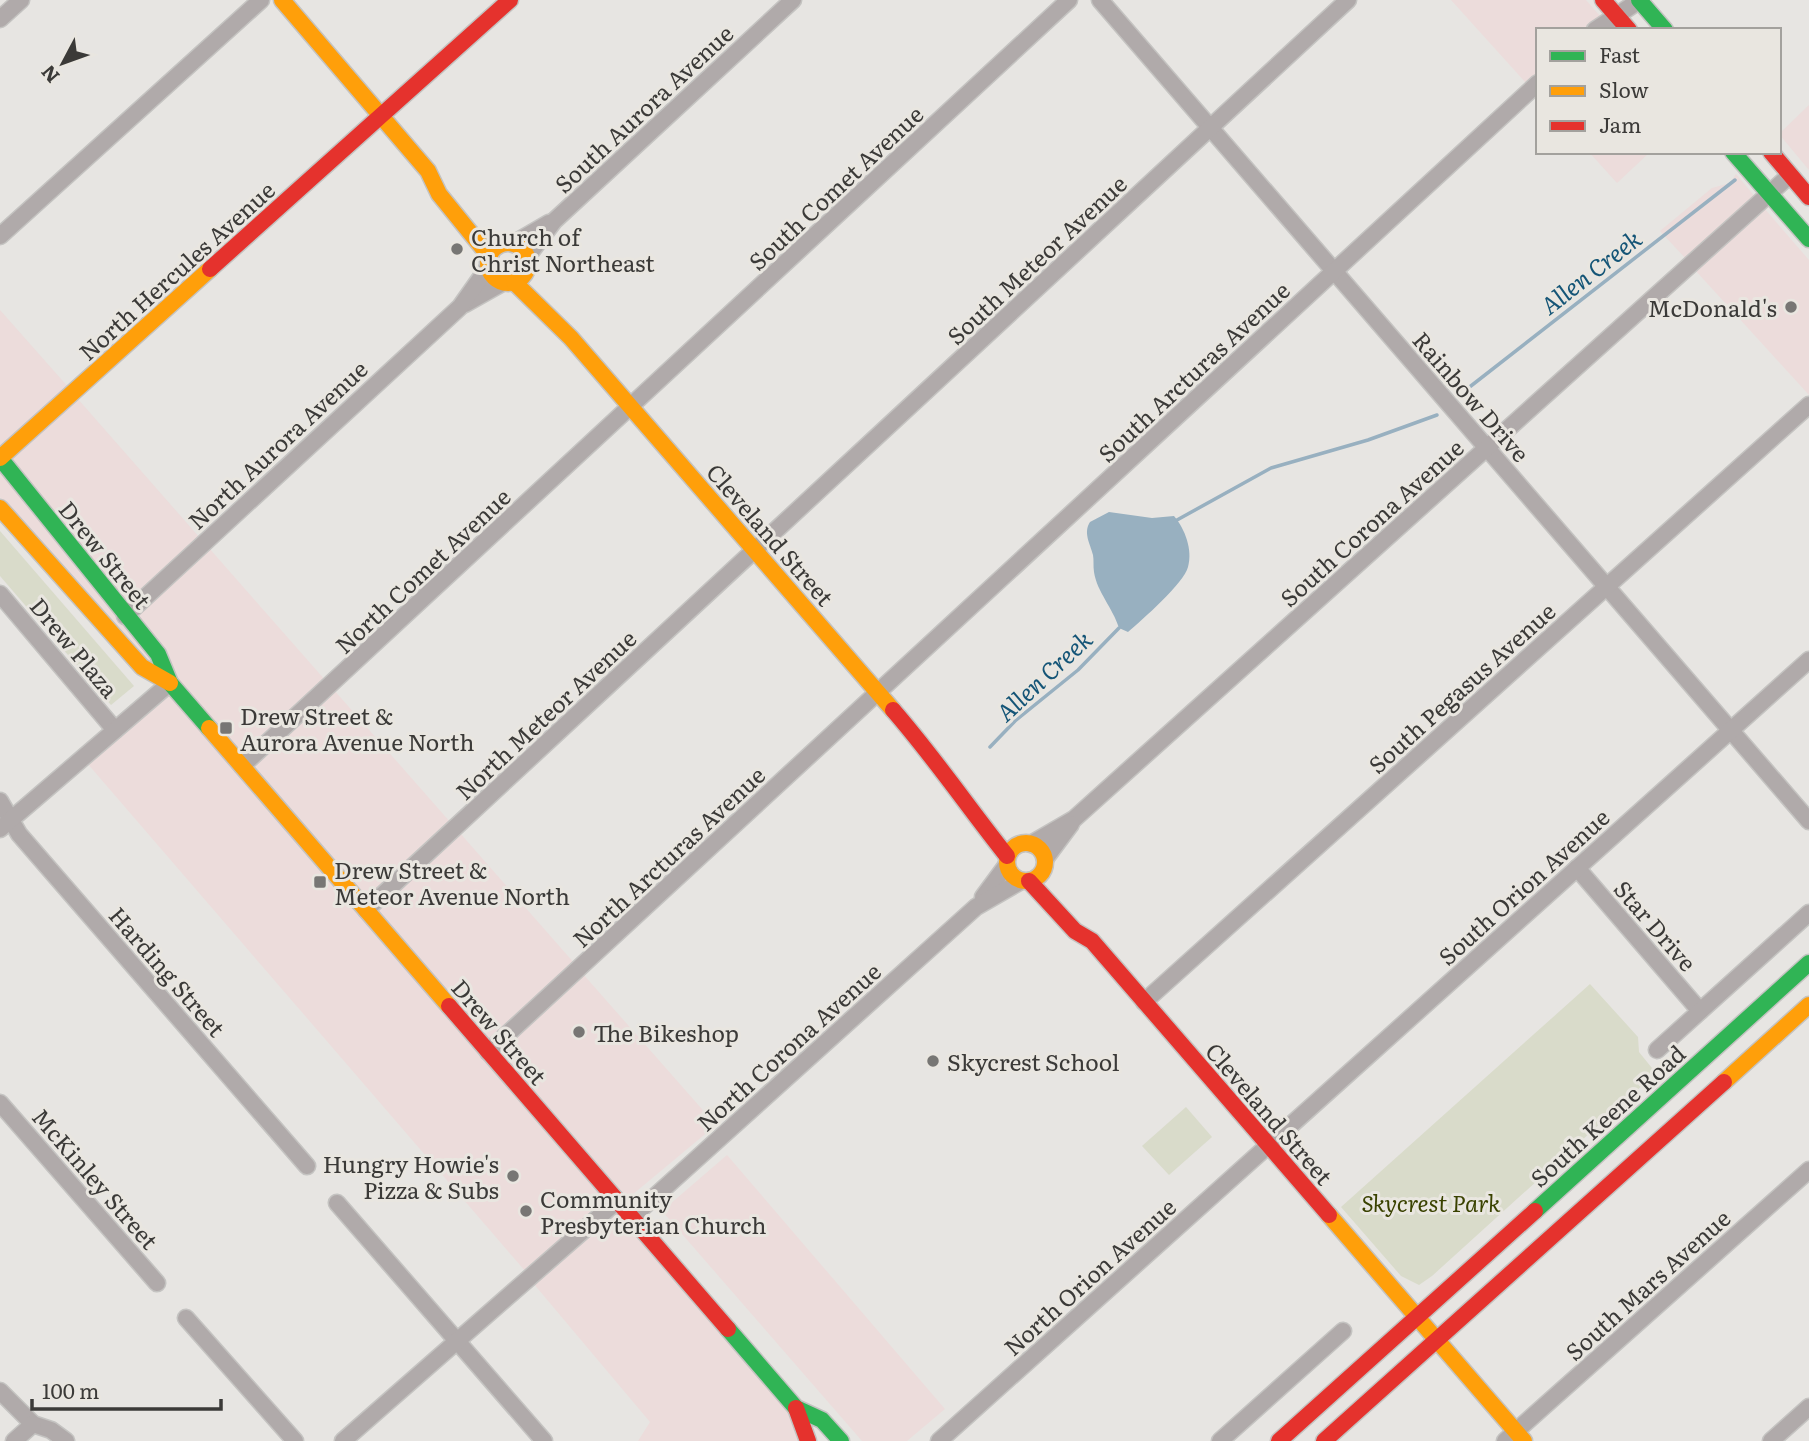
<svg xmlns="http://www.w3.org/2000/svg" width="1809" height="1441" font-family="Literata,serif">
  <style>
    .commercial { fill: #ecdcdb }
    .green { fill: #d9dbca }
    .water { fill: #98b0c0 }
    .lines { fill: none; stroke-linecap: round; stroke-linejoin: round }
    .stream { stroke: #98b0c0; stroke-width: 3.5 }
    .street-casing { stroke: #c4c3c1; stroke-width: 19 }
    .fast-casing { stroke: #c4c3c1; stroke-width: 19 }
    .slow-casing { stroke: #c4c3c1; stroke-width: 19 }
    .jam-casing { stroke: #c4c3c1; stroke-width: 19 }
    .street { stroke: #b0aaaa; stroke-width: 16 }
    .fast { stroke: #30b455; stroke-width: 16 }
    .slow { stroke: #ff9f0a; stroke-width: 16 }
    .jam { stroke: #e5322d; stroke-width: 16 }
    .poi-dot { fill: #777674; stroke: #e9e6e0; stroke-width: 2.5 }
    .labels { text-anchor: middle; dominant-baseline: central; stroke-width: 6; stroke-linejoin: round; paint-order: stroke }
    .street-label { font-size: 23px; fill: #3b3a38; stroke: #e9e6e0 }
    .poi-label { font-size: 23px; fill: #3b3a38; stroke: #e9e6e0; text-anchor: start }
    .park-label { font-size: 23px; font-style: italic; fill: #3a4200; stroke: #e9e6e0 }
    .water-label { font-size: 24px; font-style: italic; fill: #155577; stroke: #e9e6e0 }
  </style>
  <rect width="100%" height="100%" fill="#e7e5e2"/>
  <g class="commercial">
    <path d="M1451,0H1586L1601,17L1586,30H1538V74L1527,84Z"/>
    <path d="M1809,105V170L1779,134Z"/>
    <path d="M1589,152H1650L1617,183Z"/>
    <path d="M1736,174L1756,198L1687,260L1660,231L1712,188L1730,183Z"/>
    <path d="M1764,208L1809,260V395L1695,270Z"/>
    <path d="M0,310L69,388L0,446Z"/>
    <path d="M77,398L200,538L127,606L9,458Z"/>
    <path d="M0,470L152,658L147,662L0,497Z"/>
    <path d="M209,548L326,681L244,756L179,682L135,616Z"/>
    <path d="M334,690L451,823L367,901L252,766Z"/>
    <path d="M169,693L607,1201L526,1272L87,763Z"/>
    <path d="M460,833L575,964L490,1042L376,910Z"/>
    <path d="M583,974L716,1125L632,1195L638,1202L632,1208L498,1052Z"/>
    <path d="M727,1155L945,1409L907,1441H862L662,1211Z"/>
    <path d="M615,1211L787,1410L798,1441H638L650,1422L533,1283Z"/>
  </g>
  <g class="green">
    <path d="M0,531L134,686L111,705L0,576Z"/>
    <path d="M1590,984L1638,1037L1639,1052L1656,1073L1432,1276L1419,1285L1401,1276L1341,1207Z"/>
    <path d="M1186,1107L1212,1137L1169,1175L1142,1146Z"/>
  </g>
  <path class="water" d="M1109,512L1152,518L1174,516C1185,529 1193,550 1188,567C1184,583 1142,620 1128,632L1119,628C1113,608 1097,592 1094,572C1093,566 1094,560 1093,555C1090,543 1083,533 1090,522Z"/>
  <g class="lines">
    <g class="stream">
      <path d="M1467,389L1735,180"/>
      <path d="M1177,520L1271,468L1368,440L1437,415"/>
      <path d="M990,747L1015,721L1078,670L1119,628"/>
    </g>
    <defs>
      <g id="street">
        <path d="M1100,0L1809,821"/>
        <path d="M0,19L21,0"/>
        <path d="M1595,30L1640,0"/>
        <path d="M0,236L261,0"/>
        <path d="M513,244L549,223"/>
        <path d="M527,257L554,221L793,0"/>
        <path d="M465,304L504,282"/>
        <path d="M0,594L115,730"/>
        <path d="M125,616L460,307L489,266"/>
        <path d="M242,766L1069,0"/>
        <path d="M0,801L19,834L307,1166"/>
        <path d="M0,829L170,683"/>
        <path d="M1031,844L1074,819L1790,175"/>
        <path d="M1045,859L1071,824"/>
        <path d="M1577,868L1700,1011"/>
        <path d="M983,897L1006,866"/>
        <path d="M366,910L1348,0"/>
        <path d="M1144,1002L1809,405"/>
        <path d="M1657,1050L1809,913"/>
        <path d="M488,1052L1538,83"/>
        <path d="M0,1103L157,1283"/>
        <path d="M337,1203L544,1441"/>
        <path d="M631,1218L976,907L1021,881"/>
        <path d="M186,1318L295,1441"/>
        <path d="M0,1391L33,1424L51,1430L66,1441"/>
        <path d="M14,1441L33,1424"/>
        <path d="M343,1441L617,1201"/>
        <path d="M939,1441L1809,660"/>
        <path d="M1220,1441L1343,1331"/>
        <path d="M1505,1441L1809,1170"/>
        <path d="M1771,1441L1809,1407"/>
      </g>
      <g id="fast">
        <path d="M1639,0L1665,30"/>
        <path d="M1733,152L1809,239"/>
        <path d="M0,458L158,654L170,683L209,728"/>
        <path d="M1535,1211L1809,963"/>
        <path d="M728,1329L796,1408L822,1420L841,1441"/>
      </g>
      <g id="slow">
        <path d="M282,0L428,171L439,194L490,257"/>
        <circle cx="508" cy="263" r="20"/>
        <path d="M514,282L571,338L893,710"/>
        <path d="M0,458L210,269"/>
        <path d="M0,508L142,667L170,683"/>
        <path d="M209,728L449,1006"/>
        <circle cx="1026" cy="862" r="19"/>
        <path d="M1724,1082L1809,1005"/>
        <path d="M1329,1215L1524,1441"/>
      </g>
      <g id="jam">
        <path d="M1603,0L1629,30"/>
        <path d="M1771,152L1809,197"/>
        <path d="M210,269L510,0"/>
        <path d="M893,710C934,757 968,807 1007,856"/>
        <path d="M1029,881L1075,931L1092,941L1329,1215"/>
        <path d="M449,1006L728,1329"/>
        <path d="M796,1408L808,1441"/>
        <path d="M1279,1441L1535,1211"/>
        <path d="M1324,1441L1724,1082"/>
      </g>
    </defs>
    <use href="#street" class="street-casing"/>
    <use href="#fast" class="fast-casing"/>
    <use href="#slow" class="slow-casing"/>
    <use href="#jam" class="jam-casing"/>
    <use href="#street" class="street"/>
    <use href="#fast" class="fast"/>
    <use href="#slow" class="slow"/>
    <use href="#jam" class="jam"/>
  </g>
  <g class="poi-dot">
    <circle cx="457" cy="249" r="7"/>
    <circle cx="1791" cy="307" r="7"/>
    <rect x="219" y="721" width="14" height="14" rx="3.5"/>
    <rect x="313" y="875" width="14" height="14" rx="3.5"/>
    <circle cx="579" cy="1032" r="7"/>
    <circle cx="933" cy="1061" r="7"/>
    <circle cx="513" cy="1176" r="7"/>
    <circle cx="526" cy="1211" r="7"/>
  </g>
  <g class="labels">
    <g class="street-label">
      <text transform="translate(643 108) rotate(-43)">South Aurora Avenue</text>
      <text transform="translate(835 187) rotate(-43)">South Comet Avenue</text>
      <text transform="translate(1036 259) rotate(-43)">South Meteor Avenue</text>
      <text transform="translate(176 270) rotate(-42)">North Hercules Avenue</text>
      <text transform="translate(1193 371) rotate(-43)">South Arcturas Avenue</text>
      <text transform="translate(1472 396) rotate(49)">Rainbow Drive</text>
      <text transform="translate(277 444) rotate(-43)">North Aurora Avenue</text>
      <text transform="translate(1371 522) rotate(-42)">South Corona Avenue</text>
      <text transform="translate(771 534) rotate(49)">Cleveland Street</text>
      <text transform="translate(106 554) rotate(51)">Drew Street</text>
      <text transform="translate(422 570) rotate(-43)">North Comet Avenue</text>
      <text transform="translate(75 647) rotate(50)">Drew Plaza</text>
      <text transform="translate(1461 687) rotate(-42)">South Pegasus Avenue</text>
      <text transform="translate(545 714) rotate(-43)">North Meteor Avenue</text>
      <text transform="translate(668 856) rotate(-43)">North Arcturas Avenue</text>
      <text transform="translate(1523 886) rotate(-42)">South Orion Avenue</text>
      <text transform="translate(1656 925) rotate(49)">Star Drive</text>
      <text transform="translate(168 971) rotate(49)">Harding Street</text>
      <text transform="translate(500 1031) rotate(49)">Drew Street</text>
      <text transform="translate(788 1046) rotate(-42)">North Corona Avenue</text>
      <text transform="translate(1270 1113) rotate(49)">Cleveland Street</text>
      <text transform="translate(1607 1115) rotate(-42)">South Keene Road</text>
      <text transform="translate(96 1178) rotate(49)">McKinley Street</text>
      <text transform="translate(1089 1276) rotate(-42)">North Orion Avenue</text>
      <text transform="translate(1647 1284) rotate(-42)">South Mars Avenue</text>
    </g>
    <g class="poi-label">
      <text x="471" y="236">Church of<tspan x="471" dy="26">Christ Northeast</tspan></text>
      <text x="1777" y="307" text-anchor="end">McDonald's</text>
      <text x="240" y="715">Drew Street &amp;<tspan x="240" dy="26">Aurora Avenue North</tspan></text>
      <text x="334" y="869">Drew Street &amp;<tspan x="334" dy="26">Meteor Avenue North</tspan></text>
      <text x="593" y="1032">The Bikeshop</text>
      <text x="947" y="1061">Skycrest School</text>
      <text x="499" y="1163" text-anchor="end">Hungry Howie's<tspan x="499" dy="26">Pizza &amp; Subs</tspan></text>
      <text x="540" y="1198">Community<tspan x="540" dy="26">Presbyterian Church</tspan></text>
    </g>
    <g class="park-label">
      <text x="1431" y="1202">Skycrest Park</text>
    </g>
    <g class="water-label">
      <text transform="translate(1590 271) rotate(-38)">Allen Creek</text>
      <text transform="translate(1043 675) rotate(-43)">Allen Creek</text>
    </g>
  </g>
  <rect x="1536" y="28" width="245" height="126" fill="#e9e6e0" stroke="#a3a19d" stroke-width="2"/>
  <rect x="1550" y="51" width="35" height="10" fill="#30b455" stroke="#a3a19d" stroke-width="2"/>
  <text x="1599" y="63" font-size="21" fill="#3b3a38">Fast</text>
  <rect x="1550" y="86" width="35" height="10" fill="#ff9f0a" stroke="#a3a19d" stroke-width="2"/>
  <text x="1599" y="98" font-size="21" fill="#3b3a38">Slow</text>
  <rect x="1550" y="121" width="35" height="10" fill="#e5322d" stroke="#a3a19d" stroke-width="2"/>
  <text x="1599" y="133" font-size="21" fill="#3b3a38">Jam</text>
  <g transform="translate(63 63) rotate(229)" stroke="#e9e6e0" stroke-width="5" paint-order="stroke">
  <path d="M0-5L12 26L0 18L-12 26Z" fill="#3b3a38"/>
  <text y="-10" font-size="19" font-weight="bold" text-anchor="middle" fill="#3b3a38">N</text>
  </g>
  <path d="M32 1399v10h189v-10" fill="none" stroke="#3b3a38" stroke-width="3.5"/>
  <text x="42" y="1399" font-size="21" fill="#3b3a38" stroke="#e9e6e0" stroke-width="5" paint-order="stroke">100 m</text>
</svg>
